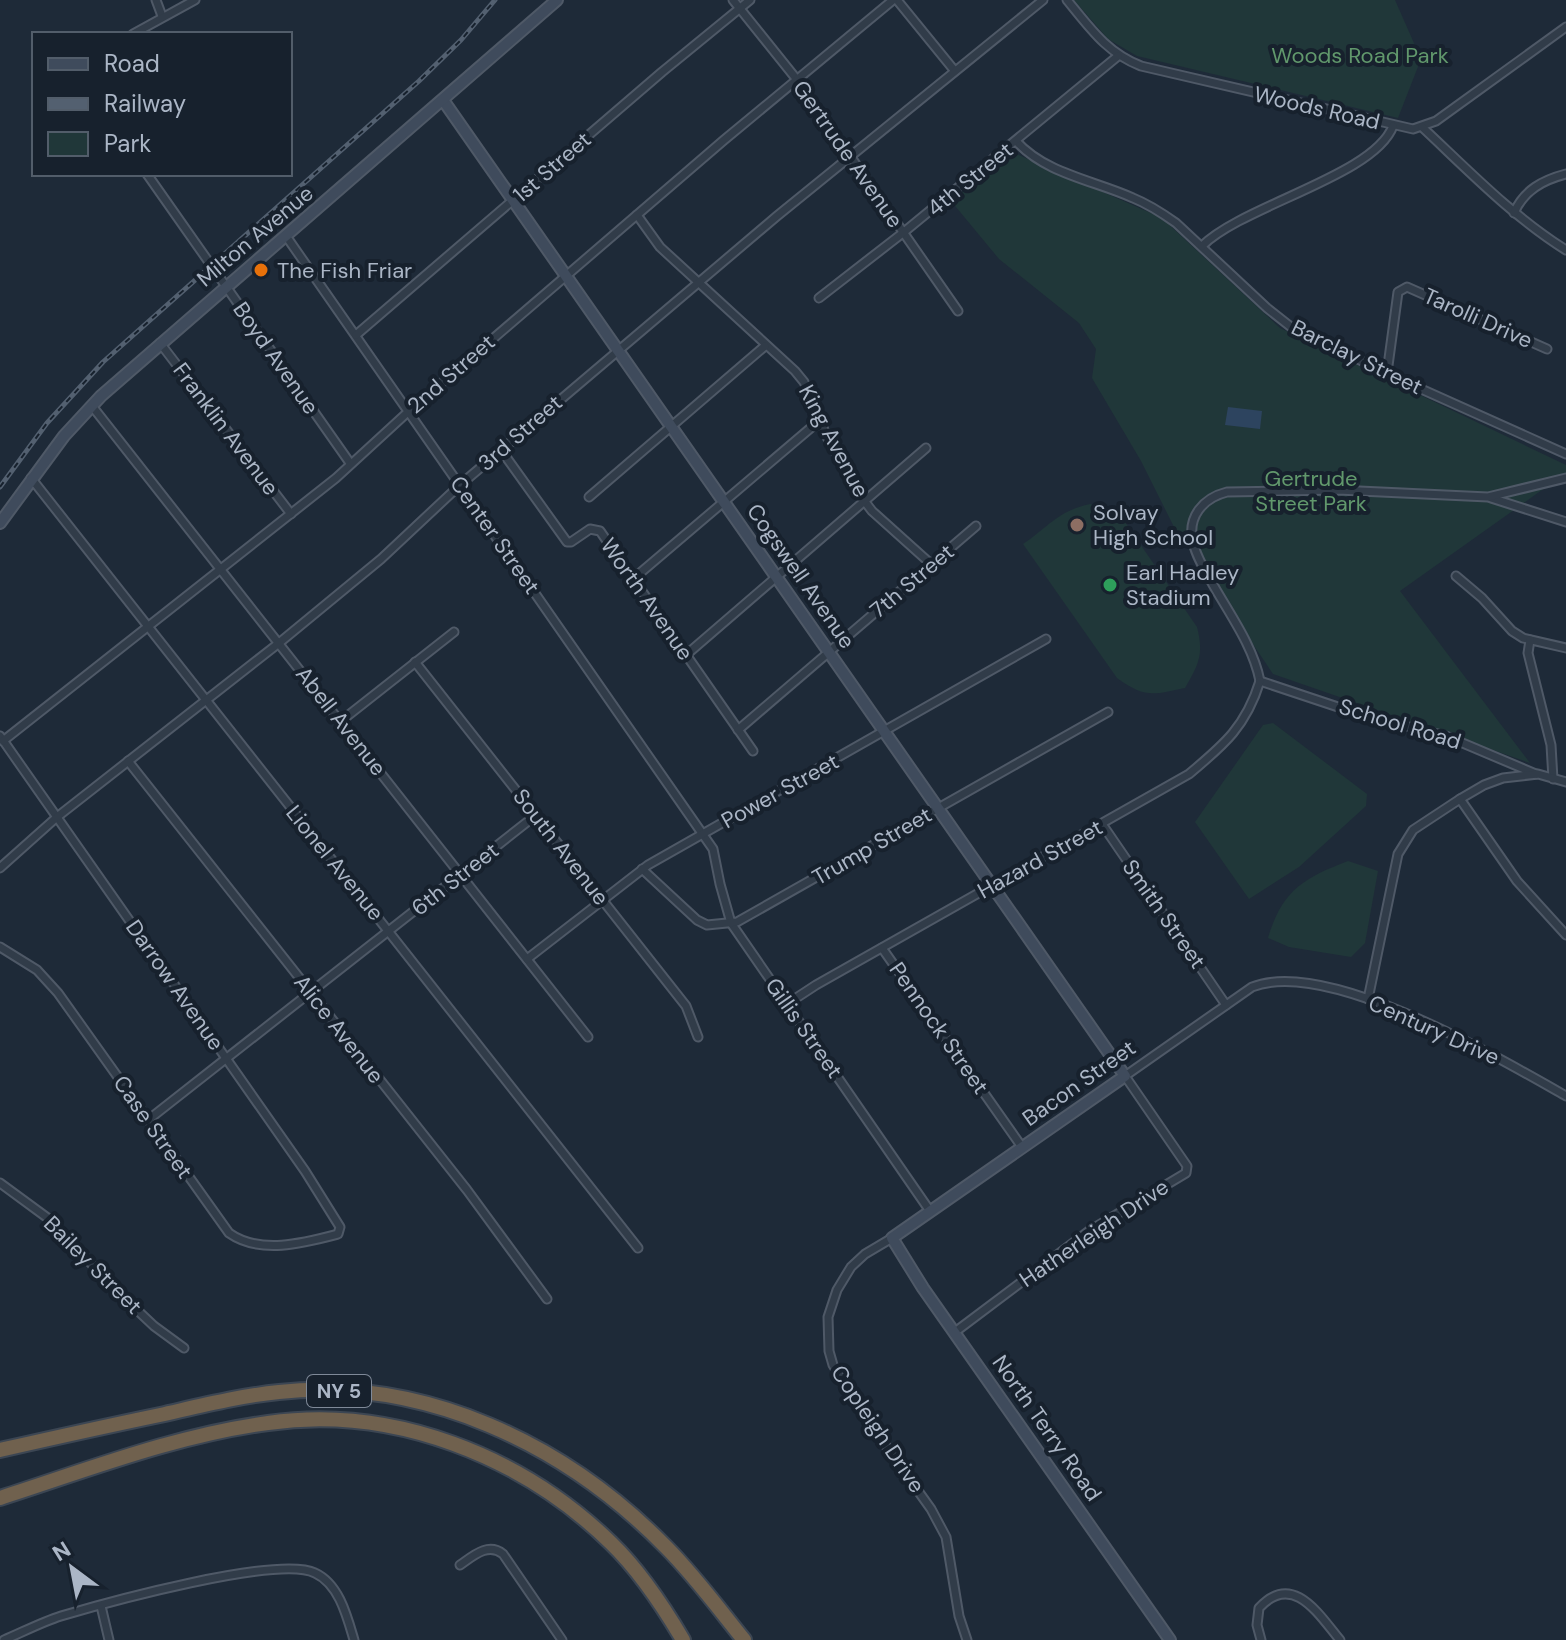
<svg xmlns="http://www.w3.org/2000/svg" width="1566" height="1640" font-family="'DM Sans',sans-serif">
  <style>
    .green { fill: #203739 }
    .water { fill: #2d445f }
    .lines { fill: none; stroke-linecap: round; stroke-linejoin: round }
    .street-casing { stroke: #4f5967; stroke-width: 11 }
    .secondary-casing { stroke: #4f5967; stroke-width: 14 }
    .highway-casing { stroke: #3c4653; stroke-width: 18 }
    .street { stroke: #313c49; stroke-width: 7 }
    .secondary { stroke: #3f4b5c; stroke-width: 10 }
    .highway { stroke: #70614e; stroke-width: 14 }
    .rail-casing { stroke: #536070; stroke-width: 5 }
    .rail { stroke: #17212d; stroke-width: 2; stroke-dasharray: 6; stroke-linecap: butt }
    .food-dot { fill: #e8710a; stroke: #17212d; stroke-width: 3 }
    .education-dot { fill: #8d6e63; stroke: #17212d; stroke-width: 3 }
    .leisure-dot { fill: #2e9e5b; stroke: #17212d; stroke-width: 3 }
    .labels { text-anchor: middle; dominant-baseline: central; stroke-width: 8; stroke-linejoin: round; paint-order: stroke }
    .shield { fill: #17212d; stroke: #7f8998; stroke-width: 2 }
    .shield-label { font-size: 20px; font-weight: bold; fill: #abb6c6 }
    .park-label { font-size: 22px; fill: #61986c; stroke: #17212d }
    .street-label { font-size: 22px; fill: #abb6c6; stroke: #17212d }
    .poi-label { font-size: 22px; fill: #abb6c6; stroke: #17212d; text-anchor: start }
  </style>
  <rect width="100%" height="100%" fill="#1e2a38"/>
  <g class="green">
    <path d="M1074,0H1395L1421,59L1398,118L1137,56L1108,39Z"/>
    <path d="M1012,152L1162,218L1280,328L1566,465V473L1400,591L1530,763L1273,674L1174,527L1141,461L1092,378L1096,349L1079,323L999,259L951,201Z"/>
    <path d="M1090,504L1109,508L1125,522L1197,627C1204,654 1199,664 1185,688C1152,695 1145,698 1117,678L1023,544C1050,526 1056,512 1090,504Z"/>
    <path d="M1273,723L1367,794L1366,806L1299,867L1249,899L1195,822L1263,725Z"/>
    <path d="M1348,861L1378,871L1365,943L1351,957L1289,947L1268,938C1282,890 1304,878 1348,861Z"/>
  </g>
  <path class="water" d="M1228,407L1262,411L1260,429L1225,425Z"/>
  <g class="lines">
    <defs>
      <g id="street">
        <path d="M156,0L162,16"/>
        <path d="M733,0L798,81L958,311"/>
        <path d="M897,0L954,70"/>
        <path d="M1067,0C1090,28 1107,53 1141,66L1413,129L1436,121L1566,27"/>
        <path d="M133,34L195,0"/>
        <path d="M1422,127C1468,170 1512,216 1566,250"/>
        <path d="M1016,141C1046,174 1093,180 1133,198C1148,204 1162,213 1176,223L1267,308L1291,327L1410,384L1566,454"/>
        <path d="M147,174L350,463"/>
        <path d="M1514,213C1524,190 1543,180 1566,174"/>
        <path d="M637,215L660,247L795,371L804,382L827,437L859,494L872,511L931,564"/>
        <path d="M286,236L713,849L720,884L731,923L930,1211"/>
        <path d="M1202,246C1243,205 1374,176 1393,126"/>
        <path d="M819,298L904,232L1118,56"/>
        <path d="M356,335L662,72L750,0"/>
        <path d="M160,343L291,514"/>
        <path d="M1387,373L1398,292L1407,287L1547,349"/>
        <path d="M92,406L588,1037"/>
        <path d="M501,450L567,542H571L590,529L600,531L753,751"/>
        <path d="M31,478L638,1248"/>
        <path d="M589,497L765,346"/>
        <path d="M1491,498L1566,522"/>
        <path d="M1456,576L1482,598L1512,631L1523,638L1566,648"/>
        <path d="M633,579L820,420"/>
        <path d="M1530,640L1528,653L1551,745L1553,779"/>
        <path d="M686,655L926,448"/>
        <path d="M415,662L686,1006L698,1037"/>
        <path d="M1260,681C1253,645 1228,612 1211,581C1204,569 1196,556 1193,542C1187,517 1203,498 1227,492L1338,490L1488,497L1566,478"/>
        <path d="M1260,681L1362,715L1446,736L1536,774"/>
        <path d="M341,721L454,632"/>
        <path d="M738,730L976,526"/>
        <path d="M0,736L305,1171L340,1227L338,1234C304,1243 260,1255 229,1233L58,993L37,970L0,947"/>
        <path d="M3,741L336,478L409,411L724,140L893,0"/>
        <path d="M128,761L467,1190L547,1299"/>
        <path d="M1460,799L1517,881L1566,935"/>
        <path d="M1102,824L1226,1005"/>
        <path d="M0,868L57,817L279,643L381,559L460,485L777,216L1043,0"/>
        <path d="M642,869L697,920L707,925L737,922L1108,712"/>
        <path d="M882,948L1022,1147"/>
        <path d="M527,959L648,865L1046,639"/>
        <path d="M1368,999L1398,854L1413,830L1460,799L1484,785L1503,778L1538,774L1566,782"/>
        <path d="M787,1004L816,985L1189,774C1225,744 1246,726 1260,681"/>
        <path d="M148,1120L536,815"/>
        <path d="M0,1183L49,1219L118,1292L154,1326L184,1348"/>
        <path d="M892,1238L865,1254L851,1267L837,1290L828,1317L829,1351L833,1365L861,1411L931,1509L946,1537L959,1616L967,1640"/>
        <path d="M955,1332L1089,1231L1186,1173L1187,1166L1125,1076L1252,987C1327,957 1499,1058 1566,1096"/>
        <path d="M460,1565C473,1556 488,1542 503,1554L562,1640"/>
        <path d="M101,1606L109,1640"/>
        <path d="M4,1640C23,1632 42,1622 61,1616C105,1603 278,1555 315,1573C339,1584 347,1616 354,1640"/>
        <path d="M1261,1640L1257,1625L1259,1608C1293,1571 1319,1615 1340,1640"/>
      </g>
      <g id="secondary">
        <path d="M443,100L1125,1076L892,1238L923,1288L1170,1640"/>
        <path d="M0,523L64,436L101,396L557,0"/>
      </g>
      <g id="highway">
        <path d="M0,1450C53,1438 107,1426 160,1415C200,1406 239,1396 279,1392C425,1377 565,1444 666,1547C694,1575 719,1609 744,1640"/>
        <path d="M0,1498C87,1470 177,1435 268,1423C393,1405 522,1456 611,1543C640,1571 663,1606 683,1640"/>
      </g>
    </defs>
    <use href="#street" class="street-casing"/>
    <use href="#secondary" class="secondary-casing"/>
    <use href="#highway" class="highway-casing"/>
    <use href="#street" class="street"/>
    <use href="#secondary" class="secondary"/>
    <use href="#highway" class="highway"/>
    <defs>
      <path id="rail" d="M0,487L47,423L103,362L419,81L461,40L495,0"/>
    </defs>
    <use href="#rail" class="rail-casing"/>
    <use href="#rail" class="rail"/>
  </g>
  <circle class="food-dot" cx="261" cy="270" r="8"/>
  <circle class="education-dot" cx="1077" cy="525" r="8"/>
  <circle class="leisure-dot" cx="1110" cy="585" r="8"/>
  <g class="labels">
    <rect class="shield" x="307" y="1375" width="64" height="32" rx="6"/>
    <g class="shield-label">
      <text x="339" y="1391">NY 5</text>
    </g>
    <g class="park-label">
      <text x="1360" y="55">Woods Road Park</text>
      <text x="1311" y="478">Gertrude<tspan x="1311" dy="25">Street Park</tspan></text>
    </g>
    <g class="street-label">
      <text transform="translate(1317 108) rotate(13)">Woods Road</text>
      <text transform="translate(848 154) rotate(55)">Gertrude Avenue</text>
      <text transform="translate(552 167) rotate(-41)">1st Street</text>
      <text transform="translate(970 179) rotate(-39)">4th Street</text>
      <text transform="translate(255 236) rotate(-40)">Milton Avenue</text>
      <text transform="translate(1478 318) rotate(24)">Tarolli Drive</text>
      <text transform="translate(1357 357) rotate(26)">Barclay Street</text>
      <text transform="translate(276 358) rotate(55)">Boyd Avenue</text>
      <text transform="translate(451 374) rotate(-41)">2nd Street</text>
      <text transform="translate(226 429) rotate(53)">Franklin Avenue</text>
      <text transform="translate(520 433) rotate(-41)">3rd Street</text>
      <text transform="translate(834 441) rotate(62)">King Avenue</text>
      <text transform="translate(495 535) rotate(55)">Center Street</text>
      <text transform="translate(801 576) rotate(55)">Cogswell Avenue</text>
      <text transform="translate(912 581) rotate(-40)">7th Street</text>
      <text transform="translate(647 599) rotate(55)">Worth Avenue</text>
      <text transform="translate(341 721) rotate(52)">Abell Avenue</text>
      <text transform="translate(1400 724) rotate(17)">School Road</text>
      <text transform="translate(780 791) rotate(-29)">Power Street</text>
      <text transform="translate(872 846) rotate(-30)">Trump Street</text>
      <text transform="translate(561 847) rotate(52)">South Avenue</text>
      <text transform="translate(1040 859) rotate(-29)">Hazard Street</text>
      <text transform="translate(335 863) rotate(51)">Lionel Avenue</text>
      <text transform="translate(455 879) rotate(-38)">6th Street</text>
      <text transform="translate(1164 914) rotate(55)">Smith Street</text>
      <text transform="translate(175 985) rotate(55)">Darrow Avenue</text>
      <text transform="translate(804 1028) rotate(55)">Gillis Street</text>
      <text transform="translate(939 1028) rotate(55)">Pennock Street</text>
      <text transform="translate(339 1029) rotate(52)">Alice Avenue</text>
      <text transform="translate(1434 1030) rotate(24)">Century Drive</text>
      <text transform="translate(1079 1083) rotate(-35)">Bacon Street</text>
      <text transform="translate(153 1127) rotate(55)">Case Street</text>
      <text transform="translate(1094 1233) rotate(-34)">Hatherleigh Drive</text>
      <text transform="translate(93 1265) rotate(45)">Bailey Street</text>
      <text transform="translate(1047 1428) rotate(55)">North Terry Road</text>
      <text transform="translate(878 1429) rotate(56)">Copleigh Drive</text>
    </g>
    <g class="poi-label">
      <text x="277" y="270">The Fish Friar</text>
      <text x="1093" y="512">Solvay<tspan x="1093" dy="25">High School</tspan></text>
      <text x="1126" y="572">Earl Hadley<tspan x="1126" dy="25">Stadium</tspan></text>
    </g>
  </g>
  <rect x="32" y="32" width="260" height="144" fill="#17212d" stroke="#525d6a" stroke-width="2"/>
  <rect x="48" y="58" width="40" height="12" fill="#3f4b5c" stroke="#525d6a" stroke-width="2"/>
  <text x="104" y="72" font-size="24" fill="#abb6c6">Road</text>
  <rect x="48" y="98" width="40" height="12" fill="#536070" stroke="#525d6a" stroke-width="2"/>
  <text x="104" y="112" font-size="24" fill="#abb6c6">Railway</text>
  <rect x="48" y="132" width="40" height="24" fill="#203739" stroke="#525d6a" stroke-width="2"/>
  <text x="104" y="152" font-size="24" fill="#abb6c6">Park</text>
  <g transform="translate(72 1568) rotate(328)" stroke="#17212d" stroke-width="6" paint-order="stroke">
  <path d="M0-6L14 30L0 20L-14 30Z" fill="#abb6c6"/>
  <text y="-12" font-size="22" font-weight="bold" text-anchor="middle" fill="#abb6c6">N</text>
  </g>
</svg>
